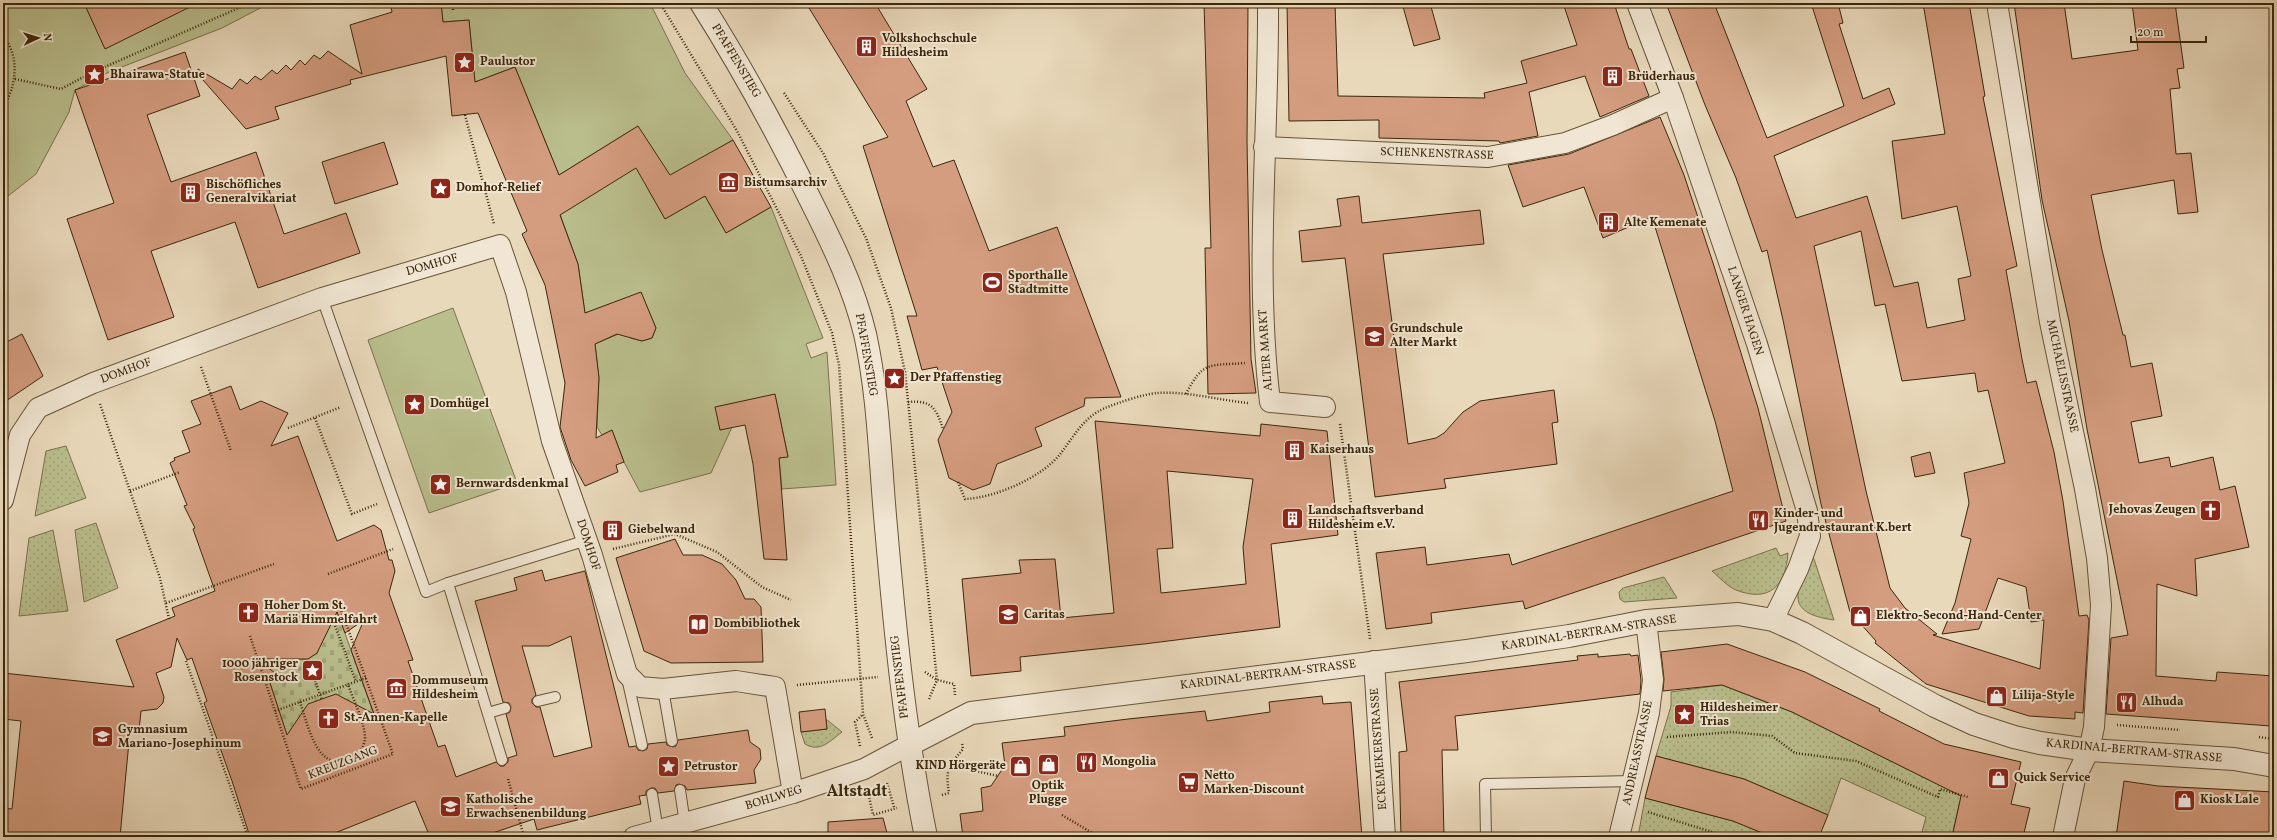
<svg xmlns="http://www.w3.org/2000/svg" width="2277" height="840" font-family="Vollkorn,serif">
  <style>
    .grass { fill: url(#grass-dots); stroke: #7a724c }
    .cemetery { fill: url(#cemetery-stones); stroke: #7a724c }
    .green { fill: #babe8d; stroke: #7a724c }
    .building { fill: #d59d80; stroke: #3b270b; fill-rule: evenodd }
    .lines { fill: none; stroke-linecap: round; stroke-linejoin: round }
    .service-casing { stroke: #665437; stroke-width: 12 }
    .minor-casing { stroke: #665437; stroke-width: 22 }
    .tertiary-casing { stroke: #665437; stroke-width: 24 }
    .path { stroke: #3b270b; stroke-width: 2.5; stroke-dasharray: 1 2; stroke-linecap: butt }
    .service { stroke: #f1e6d3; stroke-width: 10 }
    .minor { stroke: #f1e6d3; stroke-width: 20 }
    .tertiary { stroke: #f1e6d3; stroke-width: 22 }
    .labels { text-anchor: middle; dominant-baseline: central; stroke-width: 4; stroke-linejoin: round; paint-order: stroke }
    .poi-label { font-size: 12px; font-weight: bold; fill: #3b270b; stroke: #f1e6d3; text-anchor: start }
    .street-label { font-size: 12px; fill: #3b270b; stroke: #f1e6d3 }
    .district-label { font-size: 16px; font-weight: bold; fill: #3b270b; stroke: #f1e6d3 }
  </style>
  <defs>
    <pattern id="grass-dots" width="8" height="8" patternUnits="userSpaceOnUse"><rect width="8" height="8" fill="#babe8d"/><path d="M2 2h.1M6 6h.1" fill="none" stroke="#a1a378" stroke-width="1.8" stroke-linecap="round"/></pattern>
    <pattern id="cemetery-stones" width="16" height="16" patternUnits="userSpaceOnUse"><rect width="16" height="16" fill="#babe8d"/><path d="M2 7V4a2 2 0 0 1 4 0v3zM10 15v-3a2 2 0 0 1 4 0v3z" fill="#a1a378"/></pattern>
  </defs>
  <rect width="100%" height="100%" fill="#e9d9bb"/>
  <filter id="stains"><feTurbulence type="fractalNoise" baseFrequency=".005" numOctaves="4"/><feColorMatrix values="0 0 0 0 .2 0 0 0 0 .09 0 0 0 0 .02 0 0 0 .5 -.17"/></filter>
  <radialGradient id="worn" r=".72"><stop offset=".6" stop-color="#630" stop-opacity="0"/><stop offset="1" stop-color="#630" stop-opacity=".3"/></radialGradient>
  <g class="grass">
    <path d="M66,446L86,498L35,516L46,451Z"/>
    <path d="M96,523L118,588L84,602L75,530Z"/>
    <path d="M53,530L68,611L19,616L29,538Z"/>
    <path d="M1776,548L1780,556L1788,553C1786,586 1769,603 1736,590C1728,587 1719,577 1712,571Z"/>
    <path d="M1813,556L1834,620C1783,613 1796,590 1813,556Z"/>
    <path d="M1664,577L1677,598L1624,602L1620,599L1619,592L1623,588Z"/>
    <path d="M1722,685L1792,712L1935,783L1977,793L1984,805L1960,801L1952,837H1942L1922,832L1926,817L1841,778L1828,815L1744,779L1656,756L1671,706V692Z"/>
    <path d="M826,719L842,732C830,741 820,753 805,744L801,732L827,729Z"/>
    <path d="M1645,798L1733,821L1772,837H1638Z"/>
  </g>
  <path class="cemetery" d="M336,608L387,751L303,784L269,680L273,679L268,678L262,660L287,654L297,659H308L317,653Z"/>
  <g class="green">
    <path d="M3,3H84L104,46L158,23L171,3H270L222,28L109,72L75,90L69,112L36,174L3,200Z"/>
    <path d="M441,3H650L685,73L733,140L648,189L665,219L705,196L726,233L771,207L823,338L806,344L811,358L827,352L836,485L782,489L779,458L788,456L775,395L716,407L720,430L732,427L711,473L640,492L624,462L612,430L602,435L597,427L599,378L595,344L626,331L630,338L642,341L652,338L656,328L641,293L585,313L578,264L560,214L638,126L559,175L515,67L475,82L469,20L443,22Z"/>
    <path d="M453,308L517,483L429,513L368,340Z"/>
  </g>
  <g class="building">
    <path d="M84,3H198L105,49Z"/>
    <path d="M390,3H441L443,22L469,20L475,82L515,67L559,175L638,126L670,175L733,140L771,207L726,233L705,196L665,219L636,168L560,215L578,264L585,313L641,292L656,328L652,338L642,341L617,334L595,344L599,378L596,438L612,430L624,462L616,465L618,472L585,486L571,460L560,427L565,383L545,285L522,234L527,231L478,113L452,116L446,56L350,80L351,84L275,107L279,119L246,129L196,72L198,69L232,89L240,79L247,84L255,76L261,80L272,70L277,74L286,65L291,70L300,60L305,65L314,55L320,59L328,51L362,74L350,25L392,12Z"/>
    <path d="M806,3H875L927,89L906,101L933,167L954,160L989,251L1057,227L1121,397L1085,398L1084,406L1035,428L1042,446L997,464L990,484L973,490L949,478L938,440L952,412L937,367L922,370L907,316H917L863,146L888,137Z"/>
    <path d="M1204,3H1248L1247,141L1251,359L1256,393L1208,394L1205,248H1211Z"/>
    <path d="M1287,3H1335L1338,96L1485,98L1484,93L1527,83L1521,61L1577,45L1563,3H1614L1629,49H1631L1649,96L1600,117L1585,76L1529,92L1538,136L1500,143L1499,141L1461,140L1379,138V120L1289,121Z"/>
    <path d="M1402,3H1430L1440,39L1414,46Z"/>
    <path d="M1666,3H1714L1767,138L1844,106L1811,3H1838L1843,23L1839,24L1863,99L1889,88L1895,104L1774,156L1796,218L1867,196L1894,287L1918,282L1927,328L1965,320L1958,279L1971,276L1957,206L1902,219L1892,141L1945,134L1923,3H1969L1985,96L1983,97L2017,266L2006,270L2022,359L2027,383L2036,381L2054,452L2063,501L2079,616L2087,615L2089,620L2083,713L2075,712V719L2029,716L1926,684L1875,643L1876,641L1850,612L1821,504L1783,320L1767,250L1762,252L1736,178L1705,105ZM1861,231L1875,306L1885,304L1902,381L1975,373L1978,392L1988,390L2005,463L1964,473L1969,503L1961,536L1971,539L1955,603L1942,634L1979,629L1998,578L2026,587L2031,622L2044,620L2040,669L1933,635L1937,634L1905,608L1890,588L1866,491L1814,246Z"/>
    <path d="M2014,3H2064L2072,59L2138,50L2132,3H2175L2184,68L2177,69L2180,88L2170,89L2176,154L2191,153L2198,212L2178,214L2174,180L2091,195L2102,250L2123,335H2125L2131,367L2152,363L2162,416L2131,422L2139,463L2169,457L2171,467L2213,457L2220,490L2235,486L2249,547L2195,559L2197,596L2157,584L2156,676L2216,681L2217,672L2274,676L2271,726L2106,714L2111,638L2128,635L2087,429L2069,321L2042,200Z"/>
    <path d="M185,52L200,96L147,115L171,182L256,152L284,234L346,213L360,253L258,288L235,222L151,251L174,317L108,340L67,219L114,203L75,90Z"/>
    <path d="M1660,117L1684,175L1714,266L1758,408L1786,521L1525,609L1523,601L1431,613L1432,623L1386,629L1376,553L1425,547L1427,565L1509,554L1512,565L1733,491L1715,421L1652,217L1603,238L1584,187L1523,207L1508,165L1569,154Z"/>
    <path d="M384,142L398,184L335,204L322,162Z"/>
    <path d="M1359,196L1362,223L1480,210L1484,244L1383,254L1408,444L1436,438L1444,433L1463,412L1480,401L1554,390L1558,422L1552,423L1557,464L1444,479L1446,488L1375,497L1345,258L1302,262L1299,231L1341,226L1337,199Z"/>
    <path d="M22,334L43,376L3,403V344Z"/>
    <path d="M231,386L240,410L261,401L288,413L271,446L298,436L337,541L374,525L381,530L389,560H392L395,571L389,593L413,660L408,661L438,747L445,745L456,777L496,762L500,766H504L508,762V758L517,755L506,714L510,712L511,707L509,703L503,702L475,601L517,590L514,578L542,570L545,581L585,571L629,747L636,746L638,750L643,751L647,749L648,744L666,742L667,745L673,747L676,746L678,740L748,730L750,742L760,749L761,759L754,770L756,783L687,790L685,786L679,784L676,785L674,791L658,793L655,788H651L646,791V795L639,796L641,804L537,830L534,819L481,837H430L415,801L325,837H250L232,781L204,703L207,701L192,658L187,660L177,638L171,667L156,673L164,697L163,703L157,709L141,711L139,731H130L120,837H3V808L12,809L21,721L3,719V673L134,687L116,640L175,616L172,608L215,591L193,529L195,528L184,506L187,505L170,463L175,460L174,458L190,452L182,431L201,424L191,401ZM337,612L345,633L364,620L351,650L374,714L336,694L308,704L287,735L269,680L280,677L257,659H308L317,653ZM571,636L592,747L554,757L540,707H536L532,703V699L536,695L522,646H549Z"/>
    <path d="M775,394L788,457L779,458L787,560L764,559L753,464L745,425L720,430L715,407Z"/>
    <path d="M1095,421L1260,436L1261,424L1327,431L1338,535L1271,544L1280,627L1144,644L1020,657L1021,671L971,676L962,579L1021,573L1019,560L1055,559L1061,618L1114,613ZM1167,471L1253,479L1243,547L1246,584L1161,593L1157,549L1173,548Z"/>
    <path d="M1930,452L1935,473L1915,477L1911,457Z"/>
    <path d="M675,539L683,555H702L722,564L736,580L745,599H754L761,607L763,662L671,663L644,651L616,558Z"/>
    <path d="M1727,644L1805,672L1880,709L1879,711L1944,744L2021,762L2011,804L2030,808L2023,837H1952L1961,796L1792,712L1722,685L1663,691L1664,679L1661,652Z"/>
    <path d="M1598,654V657L1630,654L1631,656L1638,655L1641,680L1640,694L1455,716L1458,750H1442L1444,837H1401L1399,752L1407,751L1399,682L1578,660L1577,656Z"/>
    <path d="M1322,696L1323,704L1351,702L1362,837H963L960,814L983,811L981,788L991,786L1005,765L1002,743L1065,736L1064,727L1128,719L1205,711L1207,721L1270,712L1269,702Z"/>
    <path d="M825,709L827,729L801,732L799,712Z"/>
    <path d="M1656,756L1744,779L1828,815L1819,837H1772L1733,821L1645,798Z"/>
    <path d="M2124,781L2158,786L2274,792V837H2116Z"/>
    <path d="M883,818L888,837H828V822Z"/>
  </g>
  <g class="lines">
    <defs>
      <g id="service">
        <path d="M322,298L426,592L448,583L587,540"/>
        <path d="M448,583L502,760"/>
        <path d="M627,678L642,745"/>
        <path d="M663,689L672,741"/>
        <path d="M538,701L555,697"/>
        <path d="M488,713L505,708"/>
        <path d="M680,790L685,824"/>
        <path d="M652,794L658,831"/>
        <path d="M1486,837L1485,784L1633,781"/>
      </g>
      <g id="minor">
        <path d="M1268,3C1269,136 1254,269 1270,402L1325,407"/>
        <path d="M1637,3L1673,98L1757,344L1807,511L1810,536L1798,569L1773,620"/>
        <path d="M1997,3L2050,322L2085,489L2097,558L2101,605L2094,727L2089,750L2075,779L2063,837"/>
        <path d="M1264,147L1488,157L1565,143L1613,125L1673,98"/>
        <path d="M3,500L20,435L38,408L93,383L322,298L500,245L516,292L552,441L592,555L627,674L640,687L663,689L736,681L775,687L793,793"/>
        <path d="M1374,661L1385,837"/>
        <path d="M634,837L793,793L864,769L909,745"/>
        <path d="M1619,837L1649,713L1653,680L1646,621"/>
      </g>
      <g id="tertiary">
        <path d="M701,3C742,68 778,134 812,203C833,245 854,288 865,334C879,397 880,463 886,527C895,631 905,734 926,837"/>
        <path d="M909,745L971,713L1467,651L1569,636L1646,621L1738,614L1773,620L1802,633L1935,706L1974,724L2014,737L2040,743L2089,750L2234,759L2274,766"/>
      </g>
    </defs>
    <use href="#service" class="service-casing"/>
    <use href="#minor" class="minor-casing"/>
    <use href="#tertiary" class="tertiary-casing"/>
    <g class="path">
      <path d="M453,3V10"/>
      <path d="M660,3L737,131L801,256L832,333L839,365L863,714L872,738"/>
      <path d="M3,36C20,56 17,86 3,107"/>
      <path d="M15,79L61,89L91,73L250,3"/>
      <path d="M784,93L823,153L866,238L891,308L905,372L937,680L929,699"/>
      <path d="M465,115L494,224"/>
      <path d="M201,367L231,451"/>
      <path d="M1186,394C1203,360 1210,366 1245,363"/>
      <path d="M908,402C932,400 936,408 943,429"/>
      <path d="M100,404L160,578L169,619"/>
      <path d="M315,418L352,514L377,504"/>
      <path d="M1340,424L1370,639"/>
      <path d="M288,428L341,407"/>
      <path d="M958,482L965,499C995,498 1043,477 1061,453C1074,436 1084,417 1105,408C1117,403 1144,394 1157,393C1186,391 1219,400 1248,403"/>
      <path d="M130,491L180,472"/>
      <path d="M613,549L675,534L717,552L762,587L791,600"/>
      <path d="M328,574L393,549"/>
      <path d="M166,603L274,564"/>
      <path d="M344,616L333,620L356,682"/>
      <path d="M250,636L301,789L393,754L339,604"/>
      <path d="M186,661L248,837"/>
      <path d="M925,672L937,680L954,684L955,695"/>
      <path d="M313,675L322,700"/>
      <path d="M797,685L878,677"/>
      <path d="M300,702C308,725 318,778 353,757C360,753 365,745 365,737C364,720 353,700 348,684"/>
      <path d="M275,711L366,678"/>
      <path d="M2117,725L2180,730"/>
      <path d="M1667,737L1732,732L1772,736L1795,753L1856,761L1938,797L1940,789L1968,797"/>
      <path d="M2259,737L2272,739"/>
      <path d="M860,746L855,722L863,714"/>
      <path d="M949,765L998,776"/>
      <path d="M508,779L524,837"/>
      <path d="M887,783L894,807"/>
      <path d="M868,792L873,815L897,808"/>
      <path d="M942,795L949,793C945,770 949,766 963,749L962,743"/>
      <path d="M1648,812L1728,837"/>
      <path d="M1062,815L1099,837"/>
    </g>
    <use href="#service" class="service"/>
    <use href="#minor" class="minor"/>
    <use href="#tertiary" class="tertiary"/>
  </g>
  <defs>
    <symbol id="building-square" viewBox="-11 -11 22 22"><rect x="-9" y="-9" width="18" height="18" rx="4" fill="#8f2418" stroke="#f1e6d3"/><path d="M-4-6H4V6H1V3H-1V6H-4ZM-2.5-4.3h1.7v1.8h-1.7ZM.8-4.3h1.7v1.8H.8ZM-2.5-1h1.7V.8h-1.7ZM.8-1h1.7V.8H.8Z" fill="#fff"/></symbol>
    <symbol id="sight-square" viewBox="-11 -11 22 22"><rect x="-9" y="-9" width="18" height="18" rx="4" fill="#8f2418" stroke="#f1e6d3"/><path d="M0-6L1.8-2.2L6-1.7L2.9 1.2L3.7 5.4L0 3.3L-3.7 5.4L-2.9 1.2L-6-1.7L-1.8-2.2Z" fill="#fff"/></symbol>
    <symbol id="museum-square" viewBox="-11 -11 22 22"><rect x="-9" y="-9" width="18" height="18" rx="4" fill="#8f2418" stroke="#f1e6d3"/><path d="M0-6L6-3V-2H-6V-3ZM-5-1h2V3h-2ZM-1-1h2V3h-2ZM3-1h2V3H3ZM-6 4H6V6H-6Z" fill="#fff"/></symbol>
    <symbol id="stadium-square" viewBox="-11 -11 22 22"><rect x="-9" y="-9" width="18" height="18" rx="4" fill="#8f2418" stroke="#f1e6d3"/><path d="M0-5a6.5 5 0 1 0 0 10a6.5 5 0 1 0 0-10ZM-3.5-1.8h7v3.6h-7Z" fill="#fff"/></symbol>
    <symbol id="school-square" viewBox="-11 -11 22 22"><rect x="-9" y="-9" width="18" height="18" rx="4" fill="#8f2418" stroke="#f1e6d3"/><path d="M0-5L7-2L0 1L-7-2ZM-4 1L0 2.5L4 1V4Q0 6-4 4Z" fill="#fff"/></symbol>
    <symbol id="church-square" viewBox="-11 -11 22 22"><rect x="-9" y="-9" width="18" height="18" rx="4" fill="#8f2418" stroke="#f1e6d3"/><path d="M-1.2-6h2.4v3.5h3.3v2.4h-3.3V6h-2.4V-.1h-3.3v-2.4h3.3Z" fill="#fff"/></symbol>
    <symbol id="restaurant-square" viewBox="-11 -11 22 22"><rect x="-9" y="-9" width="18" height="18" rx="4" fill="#8f2418" stroke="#f1e6d3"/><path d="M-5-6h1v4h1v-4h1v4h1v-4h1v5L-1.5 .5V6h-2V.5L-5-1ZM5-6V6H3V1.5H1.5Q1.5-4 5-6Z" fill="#fff"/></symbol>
    <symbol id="shop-square" viewBox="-11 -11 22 22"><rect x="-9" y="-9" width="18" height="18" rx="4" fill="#8f2418" stroke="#f1e6d3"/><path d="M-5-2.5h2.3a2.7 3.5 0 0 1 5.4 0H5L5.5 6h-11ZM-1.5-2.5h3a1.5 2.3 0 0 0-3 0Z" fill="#fff"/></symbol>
    <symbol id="library-square" viewBox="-11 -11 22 22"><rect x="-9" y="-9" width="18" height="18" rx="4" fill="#8f2418" stroke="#f1e6d3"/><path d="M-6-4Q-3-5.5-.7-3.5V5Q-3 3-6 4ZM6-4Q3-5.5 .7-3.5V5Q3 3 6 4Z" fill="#fff"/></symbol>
    <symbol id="supermarket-square" viewBox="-11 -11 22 22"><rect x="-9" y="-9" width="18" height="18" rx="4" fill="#8f2418" stroke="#f1e6d3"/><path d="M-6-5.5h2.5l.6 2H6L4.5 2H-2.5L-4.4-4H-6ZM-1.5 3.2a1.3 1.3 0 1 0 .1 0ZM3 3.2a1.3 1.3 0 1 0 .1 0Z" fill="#fff"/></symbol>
  </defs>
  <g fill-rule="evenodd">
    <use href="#building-square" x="854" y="34" width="25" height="25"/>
    <use href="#sight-square" x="452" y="50" width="25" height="25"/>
    <use href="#sight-square" x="82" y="62" width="25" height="25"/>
    <use href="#building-square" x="1600" y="64" width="25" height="25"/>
    <use href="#museum-square" x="716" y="170" width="25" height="25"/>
    <use href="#sight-square" x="428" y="176" width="25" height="25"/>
    <use href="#building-square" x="178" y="180" width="25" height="25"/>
    <use href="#building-square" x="1596" y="210" width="25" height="25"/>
    <use href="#stadium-square" x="980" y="270" width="25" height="25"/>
    <use href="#school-square" x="1362" y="324" width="25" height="25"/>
    <use href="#sight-square" x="882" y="366" width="25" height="25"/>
    <use href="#sight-square" x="402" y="392" width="25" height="25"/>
    <use href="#building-square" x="1282" y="438" width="25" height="25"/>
    <use href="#sight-square" x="428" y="472" width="25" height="25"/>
    <use href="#church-square" x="2198" y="498" width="25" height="25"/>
    <use href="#building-square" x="1280" y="506" width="25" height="25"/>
    <use href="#restaurant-square" x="1746" y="508" width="25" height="25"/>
    <use href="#building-square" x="600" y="518" width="25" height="25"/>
    <use href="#church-square" x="236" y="600" width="25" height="25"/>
    <use href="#school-square" x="996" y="602" width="25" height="25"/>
    <use href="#shop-square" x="1848" y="604" width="25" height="25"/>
    <use href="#library-square" x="686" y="612" width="25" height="25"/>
    <use href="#sight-square" x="300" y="658" width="25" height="25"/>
    <use href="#museum-square" x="384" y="676" width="25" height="25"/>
    <use href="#shop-square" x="1984" y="684" width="25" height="25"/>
    <use href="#restaurant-square" x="2114" y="690" width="25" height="25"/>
    <use href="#sight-square" x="1672" y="702" width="25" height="25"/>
    <use href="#church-square" x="316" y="706" width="25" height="25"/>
    <use href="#school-square" x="90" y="724" width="25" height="25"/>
    <use href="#restaurant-square" x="1074" y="750" width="25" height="25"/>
    <use href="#shop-square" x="1036" y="752" width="25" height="25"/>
    <use href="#shop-square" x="1008" y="754" width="25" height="25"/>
    <use href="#sight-square" x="656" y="754" width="25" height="25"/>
    <use href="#shop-square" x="1986" y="766" width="25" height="25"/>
    <use href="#supermarket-square" x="1176" y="770" width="25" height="25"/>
    <use href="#shop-square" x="2172" y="788" width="25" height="25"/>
    <use href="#school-square" x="438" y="794" width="25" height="25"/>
  </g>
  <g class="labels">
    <g class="poi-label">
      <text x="882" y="39">Volkshochschule<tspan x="882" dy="14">Hildesheim</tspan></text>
      <text x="480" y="62">Paulustor</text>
      <text x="110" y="75">Bhairawa-Statue</text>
      <text x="1628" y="77">Brüderhaus</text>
      <text x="744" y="183">Bistumsarchiv</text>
      <text x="206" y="185">Bischöfliches<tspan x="206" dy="14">Generalvikariat</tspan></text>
      <text x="456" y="188">Domhof-Relief</text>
      <text x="1624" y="223">Alte Kemenate</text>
      <text x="1008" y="276">Sporthalle<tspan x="1008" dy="14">Stadtmitte</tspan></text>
      <text x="1390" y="329">Grundschule<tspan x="1390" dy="14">Alter Markt</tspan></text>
      <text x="910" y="378">Der Pfaffenstieg</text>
      <text x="430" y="404">Domhügel</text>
      <text x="1310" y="450">Kaiserhaus</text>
      <text x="456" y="484">Bernwardsdenkmal</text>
      <text x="2196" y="510" text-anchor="end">Jehovas Zeugen</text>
      <text x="1308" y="511">Landschaftsverband<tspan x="1308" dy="14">Hildesheim e.V.</tspan></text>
      <text x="1774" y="514">Kinder- und<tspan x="1774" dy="14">Jugendrestaurant K.bert</tspan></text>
      <text x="628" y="530">Giebelwand</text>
      <text x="264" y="606">Hoher Dom St.<tspan x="264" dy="14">Mariä Himmelfahrt</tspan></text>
      <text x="1024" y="615">Caritas</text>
      <text x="1876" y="616">Elektro-Second-Hand-Center</text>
      <text x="714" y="624">Dombibliothek</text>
      <text x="298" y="664" text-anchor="end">1000 jähriger<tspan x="298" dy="14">Rosenstock</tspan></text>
      <text x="412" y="681">Dommuseum<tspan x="412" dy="14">Hildesheim</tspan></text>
      <text x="2012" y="696">Lilija-Style</text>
      <text x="2142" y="702">Alhuda</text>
      <text x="1700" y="708">Hildesheimer<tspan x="1700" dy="14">Trias</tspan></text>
      <text x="344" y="718">St.-Annen-Kapelle</text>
      <text x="118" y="730">Gymnasium<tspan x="118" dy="14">Mariano-Josephinum</tspan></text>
      <text x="1102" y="762">Mongolia</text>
      <text x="1006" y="766" text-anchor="end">KIND Hörgeräte</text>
      <text x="684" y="767">Petrustor</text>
      <text x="1204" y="776">Netto<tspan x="1204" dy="14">Marken-Discount</tspan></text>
      <text x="2014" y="778">Quick Service</text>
      <text x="1048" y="786" text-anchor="middle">Optik<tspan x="1048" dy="14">Plugge</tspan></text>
      <text x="466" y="800">Katholische<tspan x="466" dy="14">Erwachsenenbildung</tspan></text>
      <text x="2200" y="800">Kiosk Lale</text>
    </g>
    <g class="street-label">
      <text transform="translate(736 61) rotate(59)">PFAFFENSTIEG</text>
      <text transform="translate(1437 154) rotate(2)">SCHENKENSTRASSE</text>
      <text transform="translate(432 265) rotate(-16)">DOMHOF</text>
      <text transform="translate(1745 311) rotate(72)">LANGER HAGEN</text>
      <text transform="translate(1266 350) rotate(-94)">ALTER MARKT</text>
      <text transform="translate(866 355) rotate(80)">PFAFFENSTIEG</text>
      <text transform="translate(126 371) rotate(-20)">DOMHOF</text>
      <text transform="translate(2062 376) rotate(78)">MICHAELISSTRASSE</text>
      <text transform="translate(588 545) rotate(72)">DOMHOF</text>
      <text transform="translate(1589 633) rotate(-9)">KARDINAL-BERTRAM-STRASSE</text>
      <text transform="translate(1268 675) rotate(-7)">KARDINAL-BERTRAM-STRASSE</text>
      <text transform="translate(900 677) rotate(-97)">PFAFFENSTIEG</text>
      <text transform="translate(1379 749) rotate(-94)">ECKEMEKERSTRASSE</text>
      <text transform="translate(2134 751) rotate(5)">KARDINAL-BERTRAM-STRASSE</text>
      <text transform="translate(1638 753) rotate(-78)">ANDREASSTRASSE</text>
      <text transform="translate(343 763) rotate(-21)">KREUZGANG</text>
      <text transform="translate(774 798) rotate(-17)">BOHLWEG</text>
    </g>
    <g class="district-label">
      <text x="857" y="792">Altstadt</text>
    </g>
  </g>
  <rect width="2277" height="840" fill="none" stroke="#e9d9bb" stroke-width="16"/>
  <rect x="4" y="4" width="2269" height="832" fill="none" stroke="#3b270b" stroke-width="2"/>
  <rect x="8" y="8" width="2261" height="824" fill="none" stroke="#3b270b"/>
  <g transform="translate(38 38) rotate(86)" stroke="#f1e6d3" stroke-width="3" paint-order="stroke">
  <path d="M0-3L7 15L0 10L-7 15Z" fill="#3b270b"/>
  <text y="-6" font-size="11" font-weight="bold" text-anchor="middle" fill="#3b270b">N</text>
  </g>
  <path d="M2131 36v6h75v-6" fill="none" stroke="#3b270b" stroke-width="2"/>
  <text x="2137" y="36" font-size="12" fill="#3b270b" stroke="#f1e6d3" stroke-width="3" paint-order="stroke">20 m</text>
  <rect width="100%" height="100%" filter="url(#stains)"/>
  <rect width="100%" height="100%" fill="url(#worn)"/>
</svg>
